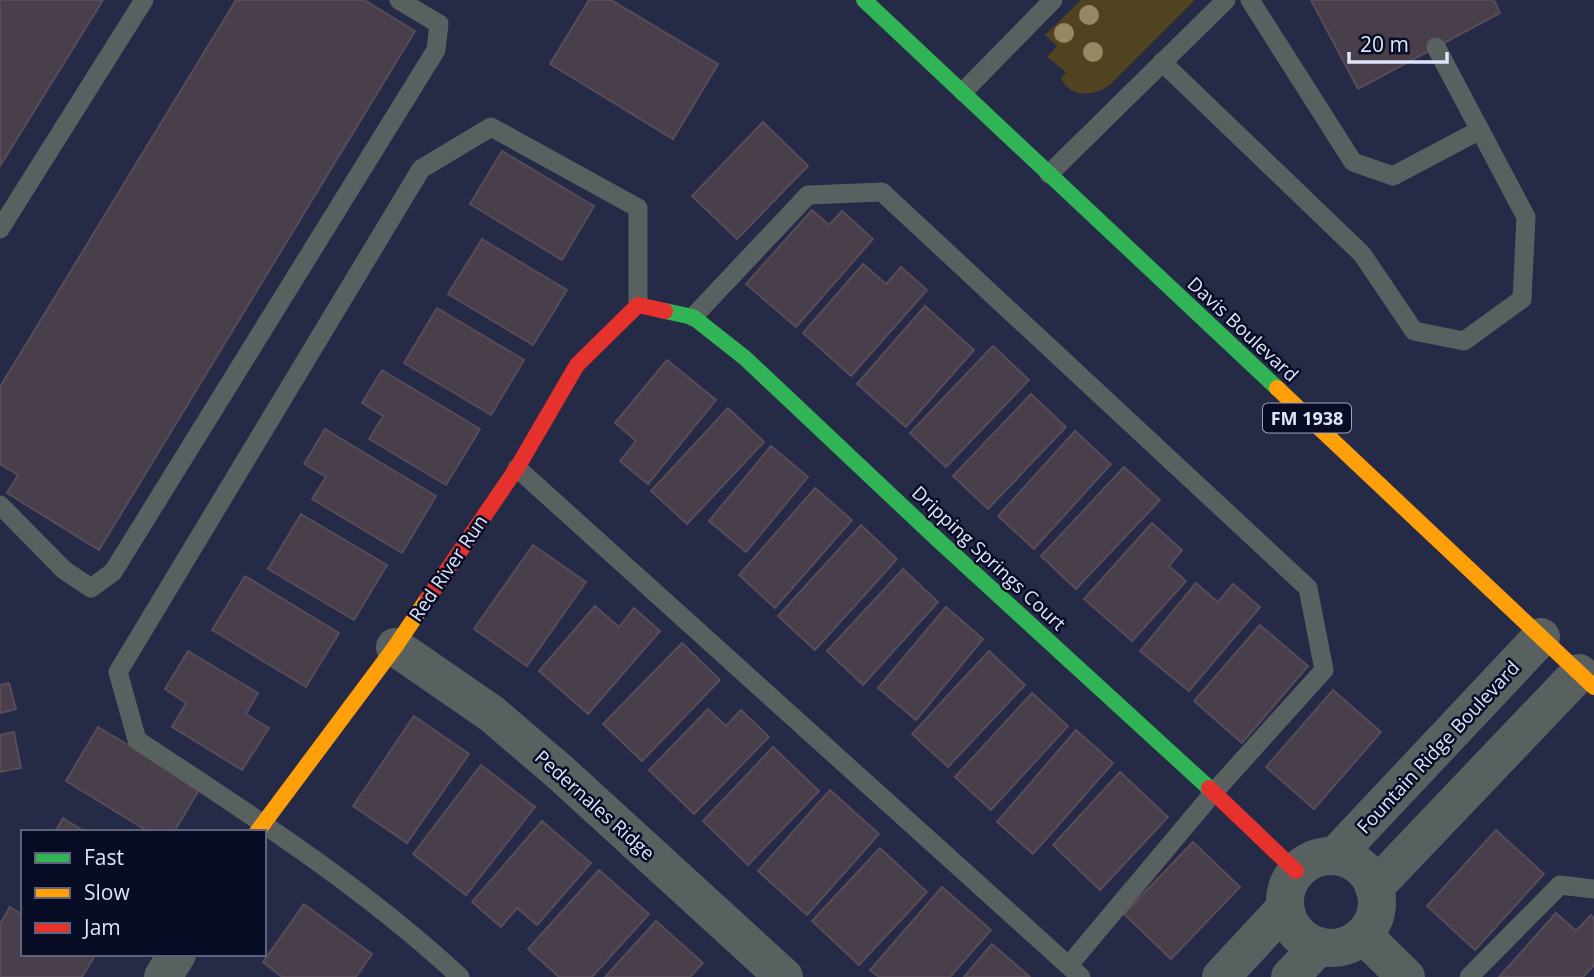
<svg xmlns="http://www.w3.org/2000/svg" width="1594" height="977" font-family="'Open Sans',sans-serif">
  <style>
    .grass { fill: #4f4320 }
    .building { fill: #493f4b; stroke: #574c58; stroke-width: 2 }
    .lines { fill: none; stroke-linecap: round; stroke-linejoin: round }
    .lane { stroke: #596060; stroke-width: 19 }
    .street { stroke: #596060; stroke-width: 38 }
    .fast { stroke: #30b455; stroke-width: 16 }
    .slow { stroke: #ff9f0a; stroke-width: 16 }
    .jam { stroke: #e5322d; stroke-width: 16 }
    .tree { fill: #958863 }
    .labels { text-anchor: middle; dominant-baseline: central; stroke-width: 5; stroke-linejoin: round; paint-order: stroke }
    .shield { fill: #080d25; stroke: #9ea4ba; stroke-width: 2 }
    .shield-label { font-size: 18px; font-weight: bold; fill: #dee5fa }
    .street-label { font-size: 19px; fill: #dee5fa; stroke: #080d25 }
  </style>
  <rect width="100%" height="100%" fill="#252a47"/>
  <path class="grass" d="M1081,0H1195L1111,84C1095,96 1071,100 1061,78L1066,72L1047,57L1057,46L1045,35Z"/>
  <g class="building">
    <path d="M0,0H103L0,166Z"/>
    <path d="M236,0H364L415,31L99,550L7,493L18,475L0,464V387Z"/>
    <path d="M589,0H611L718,64L673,139L550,64Z"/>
    <path d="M1311,0H1494L1500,13L1358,89Z"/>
    <path d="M763,122L808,166L737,239L692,196Z"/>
    <path d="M502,151L594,206L562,260L470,204Z"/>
    <path d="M812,210L829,225L842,211L873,239L796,327L746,284Z"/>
    <path d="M482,239L567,290L533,345L448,294Z"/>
    <path d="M863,264L886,284L901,267L927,290L851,376L803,333Z"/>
    <path d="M925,306L974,350L906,427L857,384Z"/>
    <path d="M437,308L524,360L491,415L404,363Z"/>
    <path d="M993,346L1029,380L946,467L910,433Z"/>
    <path d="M667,360L716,400L648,484L620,461L636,441L615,423Z"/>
    <path d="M382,370L480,429L446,485L369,439L383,416L362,403Z"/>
    <path d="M1031,394L1066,427L988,509L953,476Z"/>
    <path d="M728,408L764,442L687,524L651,491Z"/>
    <path d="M325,429L436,496L402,553L312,499L326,477L304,464Z"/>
    <path d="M1075,431L1111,464L1034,549L998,516Z"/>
    <path d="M771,446L808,477L746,552L709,521Z"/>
    <path d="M1124,467L1160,500L1076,589L1041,556Z"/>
    <path d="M815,488L852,520L775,608L739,575Z"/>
    <path d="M301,514L387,565L354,620L268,569Z"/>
    <path d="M1152,523L1182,550L1169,566L1186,581L1132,641L1084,599Z"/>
    <path d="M861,525L897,559L815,650L778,616Z"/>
    <path d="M533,545L586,582L527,666L474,629Z"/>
    <path d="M903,569L938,602L863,685L827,651Z"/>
    <path d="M245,576L339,633L306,687L212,630Z"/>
    <path d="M1196,583L1218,602L1233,584L1260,607L1189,691L1140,651Z"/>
    <path d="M595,606L619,627L634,608L660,631L588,714L539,671Z"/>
    <path d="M946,607L983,639L916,720L878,688Z"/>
    <path d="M1260,625L1308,666L1242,743L1194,701Z"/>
    <path d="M682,643L720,680L642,761L603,724Z"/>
    <path d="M188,651L258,693L246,714L269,728L242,770L172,727L186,703L165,689Z"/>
    <path d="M989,651L1025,685L948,767L912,734Z"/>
    <path d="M9,683L16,709L0,713V685Z"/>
    <path d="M1333,690L1381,732L1314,809L1266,767Z"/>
    <path d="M1032,693L1068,726L991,810L955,777Z"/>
    <path d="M708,709L726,726L741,710L769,737L694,814L649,770Z"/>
    <path d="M414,716L469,754L407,843L353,806Z"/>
    <path d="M98,727L200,788L174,832H149L66,781Z"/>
    <path d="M1076,730L1113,763L1033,854L997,822Z"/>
    <path d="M14,732L21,768L0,772V735Z"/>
    <path d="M773,747L819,791L748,865L703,821Z"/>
    <path d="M481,765L535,807L466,895L413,854Z"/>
    <path d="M1120,772L1168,817L1100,890L1053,845Z"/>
    <path d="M830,790L879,834L807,915L758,871Z"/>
    <path d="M63,818L85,832H55Z"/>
    <path d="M542,821L591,863L537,925L517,908L501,927L472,902Z"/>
    <path d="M1496,830L1544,874L1475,950L1427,906Z"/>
    <path d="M1193,842L1240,887L1171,959L1124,914Z"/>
    <path d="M880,848L927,892L859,965L812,921Z"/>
    <path d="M599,870L649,914L592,977H559L528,949Z"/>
    <path d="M942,887L991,930L950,977H879L870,970Z"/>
    <path d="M304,904L372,954L356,977H282L263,962Z"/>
    <path d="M10,907L23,915V954H89L94,957L82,977H0V924Z"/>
    <path d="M1556,913L1576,931L1591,915L1594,918V965L1583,977H1499Z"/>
    <path d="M656,921L703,963L690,977H605Z"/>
    <path d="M992,944L1030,977H964Z"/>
  </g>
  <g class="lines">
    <g class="lane">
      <path d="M1250,0L1353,162L1393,176L1480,130"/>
      <path d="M1162,62L1362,254L1414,331L1464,341L1522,299L1526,217L1436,47"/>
      <path d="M963,92L1053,0"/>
      <path d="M1049,174L1226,0"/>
      <path d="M0,229L144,0"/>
      <path d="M693,317L808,195L882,192L1308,588L1324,670L1214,792L1069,965"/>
      <path d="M517,468L1081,977"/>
      <path d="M0,505L64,570L91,588L113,572L436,50L439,24L399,0"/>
      <path d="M460,977C362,886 248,813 137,740L118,672L421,169L491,127L638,208V305"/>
      <path d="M1469,977L1560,885L1594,889"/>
    </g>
    <g class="street">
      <path d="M395,647L492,714L562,774L784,977"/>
      <path d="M1335,856L1541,637"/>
      <circle cx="1331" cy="902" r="46"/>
      <path d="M1374,888L1579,673"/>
      <path d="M1363,935L1406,977"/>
      <path d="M163,977L177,954"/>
      <path d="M1221,977L1285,908"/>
      <path d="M1290,977L1319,946"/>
    </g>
    <g class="fast">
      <path d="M864,0L1277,388"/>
      <path d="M665,311L693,317L745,358L937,539L1209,788"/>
    </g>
    <g class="slow">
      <path d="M1277,388L1594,687"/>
      <path d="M257,832L395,647L428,598"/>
    </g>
    <g class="jam">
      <path d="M428,598L517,468L577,365L638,305L665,311"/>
      <path d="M1209,788L1296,871"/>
    </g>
  </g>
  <g class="tree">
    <circle cx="1089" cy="15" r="10"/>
    <circle cx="1064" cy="33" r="10"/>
    <circle cx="1093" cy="52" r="10"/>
  </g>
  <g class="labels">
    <rect class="shield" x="1263" y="403.5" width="88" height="29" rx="5"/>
    <g class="shield-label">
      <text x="1307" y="418">FM 1938</text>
    </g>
    <g class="street-label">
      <text transform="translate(1243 329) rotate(43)">Davis Boulevard</text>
      <text transform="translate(989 558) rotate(43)">Dripping Springs Court</text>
      <text transform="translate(448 568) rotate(-56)">Red River Run</text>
      <text transform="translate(1438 747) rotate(-47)">Fountain Ridge Boulevard</text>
      <text transform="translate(595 805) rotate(42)">Pedernales Ridge</text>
    </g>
  </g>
  <rect x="21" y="830" width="245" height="126" fill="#080d25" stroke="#5e637a" stroke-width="2"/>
  <rect x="35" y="853" width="35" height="10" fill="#30b455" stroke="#5e637a" stroke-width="2"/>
  <text x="84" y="865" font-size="21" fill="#dee5fa">Fast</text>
  <rect x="35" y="888" width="35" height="10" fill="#ff9f0a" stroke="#5e637a" stroke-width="2"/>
  <text x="84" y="900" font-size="21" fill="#dee5fa">Slow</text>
  <rect x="35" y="923" width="35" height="10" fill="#e5322d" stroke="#5e637a" stroke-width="2"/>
  <text x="84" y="935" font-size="21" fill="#dee5fa">Jam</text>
  <path d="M1349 52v10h98v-10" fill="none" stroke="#dee5fa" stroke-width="3.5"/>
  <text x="1360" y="52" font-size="21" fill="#dee5fa" stroke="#080d25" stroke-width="5" paint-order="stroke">20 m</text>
</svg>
